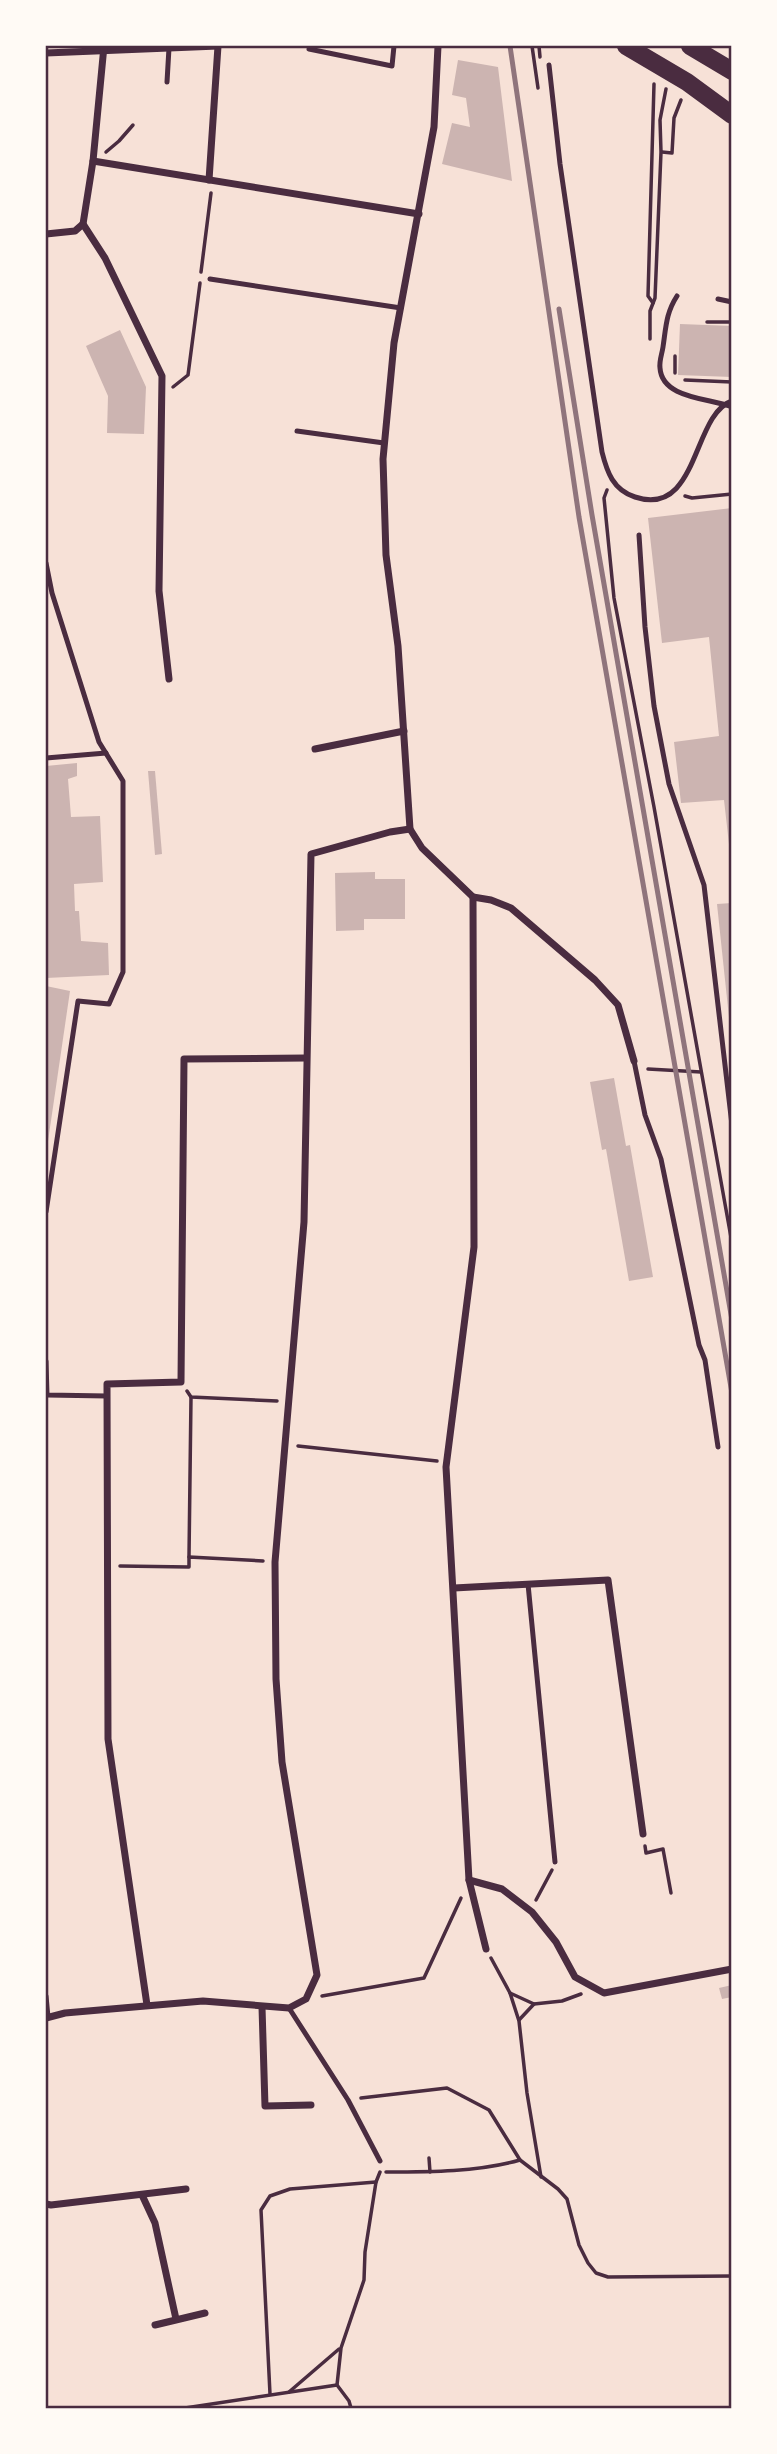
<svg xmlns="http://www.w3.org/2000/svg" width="777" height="2454" font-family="'Varela Round',sans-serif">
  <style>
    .building { fill: #ccb4b1 }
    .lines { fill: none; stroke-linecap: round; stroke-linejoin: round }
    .path { stroke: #4a2c40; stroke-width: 3.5 }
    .service { stroke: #4a2c40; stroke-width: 5 }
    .minor { stroke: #4a2c40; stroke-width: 7 }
    .trunk { stroke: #4a2c40; stroke-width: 18 }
    .rail { stroke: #8f747c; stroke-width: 5 }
    .neatline { fill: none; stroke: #4a2c40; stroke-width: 2.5 }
  </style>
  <rect width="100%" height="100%" fill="#f7e1d7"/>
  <g class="building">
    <path d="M458,60L498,67L512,181L442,164L452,123L470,127L466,98L452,95Z"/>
    <path d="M680,324L732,326V377L678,375Z"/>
    <path d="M120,330L146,387L144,434L107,433L108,396L86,346Z"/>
    <path d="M732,508V853H730L724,800L681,803L674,742L719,736L709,637L662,643L648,518Z"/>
    <path d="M77,763V776L68,779L71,817L100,816L103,882L74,884L75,911H79L81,941L108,943L109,975L46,978V766Z"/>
    <path d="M148,771H155L162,854L155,855Z"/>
    <path d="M375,872V879H405V919H364V930L336,931L335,873Z"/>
    <path d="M732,903V1027H730L717,904Z"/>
    <path d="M46,986L70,991L47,1148H46Z"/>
    <path d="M614,1078L626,1146L630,1145L653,1277L629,1281L606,1149L602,1150L590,1082Z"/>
    <path d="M732,1985V1997L722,1999L719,1988Z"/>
  </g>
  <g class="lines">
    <g class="path">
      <path d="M532,46L538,88"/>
      <path d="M539,46L540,57"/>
      <path d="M106,152L119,141L133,125"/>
      <path d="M662,152L672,153L674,118L681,100"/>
      <path d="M201,272L211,193"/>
      <path d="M653,303L648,296L654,84"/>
      <path d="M707,322H732"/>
      <path d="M650,339V311L655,298L661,152L660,120L666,89"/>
      <path d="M675,373V356"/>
      <path d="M685,380L732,382"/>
      <path d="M173,387L188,375L200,283"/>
      <path d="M607,490L604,498L614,598L654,807L732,1243"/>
      <path d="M685,496L692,498L732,494"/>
      <path d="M648,1069L701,1072"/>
      <path d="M187,1391L191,1397L277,1401"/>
      <path d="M298,1446L437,1461"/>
      <path d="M189,1557L191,1397"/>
      <path d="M120,1566L189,1567V1557L263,1561"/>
      <path d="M645,1846L646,1853L663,1849L671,1893"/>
      <path d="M536,1900L552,1870"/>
      <path d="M491,1958L510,1993L534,2004L562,2001L581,1994"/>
      <path d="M510,1993L519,2021L527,2093L541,2177"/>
      <path d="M322,1996L424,1978L461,1898"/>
      <path d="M519,2020L534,2004"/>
      <path d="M361,2098L447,2088L489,2110L520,2160L558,2189L567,2199L579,2245L588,2263L596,2273L608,2277L732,2276"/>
      <path d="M429,2158L430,2172"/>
      <path d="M386,2172C430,2172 478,2172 520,2160"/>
      <path d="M289,2392L339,2349"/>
      <path d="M270,2394L261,2210L270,2196L290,2189L376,2182"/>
      <path d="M185,2408L337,2385"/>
      <path d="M351,2408L349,2401L337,2385L341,2348L364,2280L365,2252L376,2182L380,2172"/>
    </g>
    <g class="service">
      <path d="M309,49L392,66L394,46"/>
      <path d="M549,65L560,164L602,452C607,472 613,490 635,497C699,518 692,414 732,401"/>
      <path d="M167,82L169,48"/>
      <path d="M210,279L401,308"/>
      <path d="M677,296C666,313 666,327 663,347C662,354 659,361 660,368C662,399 710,398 732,407"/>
      <path d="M718,299L732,302"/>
      <path d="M297,431L384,443"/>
      <path d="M639,535L645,627L654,706L669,784L704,885L732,1125"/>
      <path d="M46,563L52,593L99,742L123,781V972L109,1004L78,1001L46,1212"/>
      <path d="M46,758L106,753"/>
      <path d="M634,1061L645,1115L661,1159L699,1345L705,1360L718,1447"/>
      <path d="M46,1361L47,1395L107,1396"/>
      <path d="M528,1584L555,1862"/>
      <path d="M46,1996L48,2017"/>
      <path d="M289,2008L348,2100L380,2161"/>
    </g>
    <g class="minor">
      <path d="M438,46L434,127L394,343L383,459L386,555L398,646L410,829L422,848L473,897L474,1247L446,1467L469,1880L486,1949"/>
      <path d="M46,53L218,46"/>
      <path d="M93,161L419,214"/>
      <path d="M209,180L218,46"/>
      <path d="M83,224L93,161L104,46"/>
      <path d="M46,234L75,231L83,224L105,258L162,376L159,591L169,679"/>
      <path d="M315,749L404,731"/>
      <path d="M473,897L491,900L511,908L595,980L618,1005L634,1061"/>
      <path d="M454,1588L608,1580L643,1834"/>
      <path d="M469,1880L502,1889L532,1912L556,1942L575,1977L604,1993L732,1969"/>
      <path d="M147,2005L108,1739L107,1384L181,1382L184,1059L306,1058"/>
      <path d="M262,2007L265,2106L311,2105"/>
      <path d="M46,2018L65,2013L203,2001L289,2008L306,1999L317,1975L282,1762L276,1679L275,1562L304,1222L311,854L390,832L410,829"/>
      <path d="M142,2195L155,2223L176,2319"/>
      <path d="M46,2204L51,2205L186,2189"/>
      <path d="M155,2325L205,2313"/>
    </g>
    <g class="trunk">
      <path d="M626,46L687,82L732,115"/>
      <path d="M690,46L732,71"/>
    </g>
    <g class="rail">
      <path d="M510,46L579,517L732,1393"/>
      <path d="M559,309L592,515L732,1320"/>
    </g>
  </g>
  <rect width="777" height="2454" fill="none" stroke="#fffaf5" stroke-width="94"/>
  <rect x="47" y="47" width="683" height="2360" class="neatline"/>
</svg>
